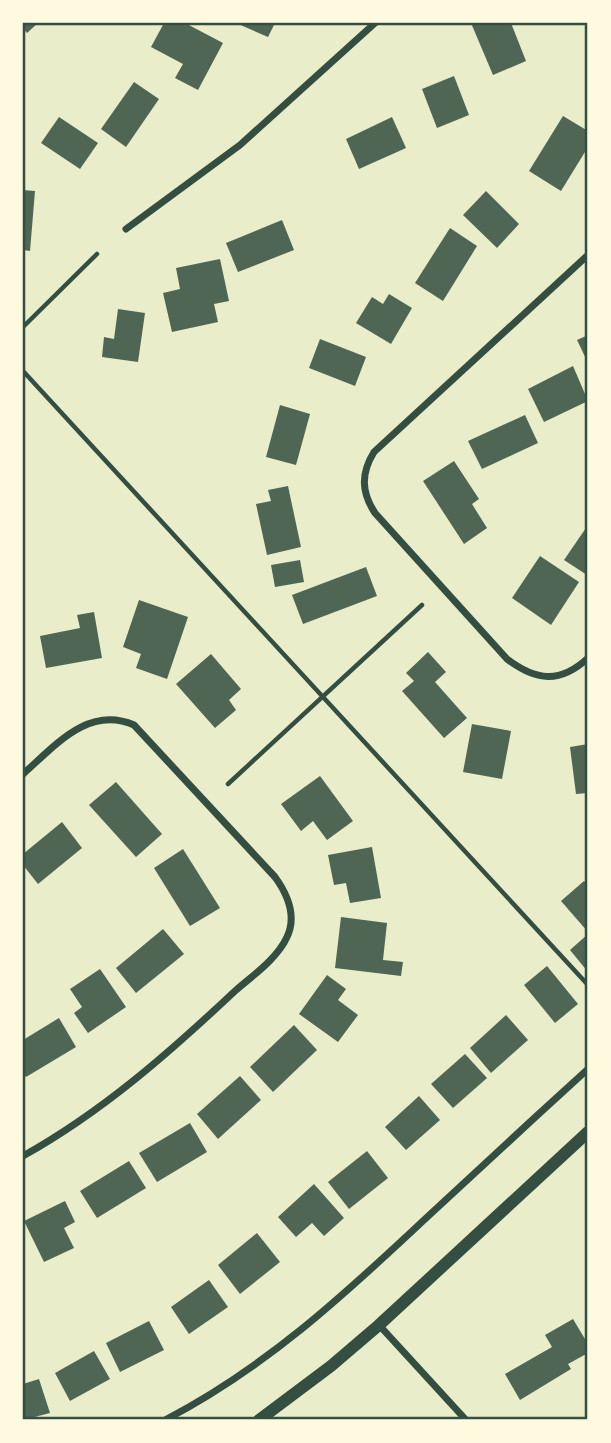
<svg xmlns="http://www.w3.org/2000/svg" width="611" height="1443" font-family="Poppins,sans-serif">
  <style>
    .building { fill: #4f6655 }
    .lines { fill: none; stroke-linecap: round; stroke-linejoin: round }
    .path { stroke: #344e41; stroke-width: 4.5 }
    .minor { stroke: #344e41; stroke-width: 7 }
    .tertiary { stroke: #344e41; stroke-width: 12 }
    .neatline { fill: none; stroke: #344e41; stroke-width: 2.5 }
  </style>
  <rect width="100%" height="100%" fill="#e9edc9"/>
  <g class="building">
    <path d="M23,23H38L27,33L23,28Z"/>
    <path d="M164,23H185L223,43L198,90L175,78L183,64L151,47Z"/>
    <path d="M236,23H275L268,37Z"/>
    <path d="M471,23H511L526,61L493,75Z"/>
    <path d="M454,76L469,115L437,128L422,89Z"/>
    <path d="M134,82L159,99L126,147L101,129Z"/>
    <path d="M563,116L588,131V147L561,191L529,171Z"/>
    <path d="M59,117L98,143L80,169L41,143Z"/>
    <path d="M392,117L406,148L359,169L346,139Z"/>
    <path d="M23,190L35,191L30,251L23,250Z"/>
    <path d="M486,191L519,224L497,248L463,215Z"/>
    <path d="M282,220L294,250L238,272L226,243Z"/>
    <path d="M450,228L477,246L443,301L415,283Z"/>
    <path d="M220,259L229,301L214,304L218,322L172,332L163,293L180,289L176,268Z"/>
    <path d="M389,294L412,308L391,344L356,323L372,297L383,304Z"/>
    <path d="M118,309L145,313L138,362L102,357L104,337L114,339Z"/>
    <path d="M588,335V363L577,340Z"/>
    <path d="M320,339L366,357L355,386L309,368Z"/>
    <path d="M573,366L588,401L544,422L528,389Z"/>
    <path d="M280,405L310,414L296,465L266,457Z"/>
    <path d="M525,415L538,443L482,469L468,441Z"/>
    <path d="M454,461L479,499L472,504L487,528L464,544L423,481Z"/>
    <path d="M288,486L301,547L267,555L256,504L271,501L268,490Z"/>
    <path d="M588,525V573L587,575L564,560Z"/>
    <path d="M540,556L579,582L551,625L512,598Z"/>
    <path d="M300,560L304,582L275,587L271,565Z"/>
    <path d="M366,567L377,596L303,624L292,595Z"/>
    <path d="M139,600L188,617L167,679L136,668L141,654L123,647Z"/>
    <path d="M94,612L102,658L46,668L40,636L80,628L77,615Z"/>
    <path d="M428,652L446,672L435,682L467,718L444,738L402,691L414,681L406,673Z"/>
    <path d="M211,654L241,689L229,700L236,710L215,728L176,684Z"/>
    <path d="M472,724L511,731L502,779L463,772Z"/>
    <path d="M588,744V793L576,794L570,747Z"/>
    <path d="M320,776L353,821L327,840L313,821L301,831L281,804Z"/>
    <path d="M116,782L162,834L136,857L89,805Z"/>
    <path d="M62,822L82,848L38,884L23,865V854Z"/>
    <path d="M372,847L381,898L350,903L346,883L334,885L328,855Z"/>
    <path d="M183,849L220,908L190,926L154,868Z"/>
    <path d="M584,881L588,885V932L561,901Z"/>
    <path d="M341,917L387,923L383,960L403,962L401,976L335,968Z"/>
    <path d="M163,929L184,954L136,993L116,968Z"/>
    <path d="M588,934V972L570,950Z"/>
    <path d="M547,966L578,1004L555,1023L524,985Z"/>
    <path d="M100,969L126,1007L88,1033L74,1013L82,1007L70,989Z"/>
    <path d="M327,975L346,989L338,1000L358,1015L338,1042L299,1014Z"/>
    <path d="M506,1015L528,1040L491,1073L470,1048Z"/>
    <path d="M59,1018L76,1047L26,1077L23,1073V1040Z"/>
    <path d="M294,1025L317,1050L273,1092L250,1067Z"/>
    <path d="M465,1054L487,1078L453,1108L431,1084Z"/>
    <path d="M240,1076L261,1100L218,1139L197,1114Z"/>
    <path d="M419,1096L440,1120L406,1150L385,1127Z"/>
    <path d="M190,1123L207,1152L157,1182L139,1153Z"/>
    <path d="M367,1151L388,1178L349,1209L328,1182Z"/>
    <path d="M129,1161L146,1188L97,1218L80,1191Z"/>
    <path d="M314,1184L344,1218L324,1236L312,1223L296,1237L278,1217Z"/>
    <path d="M65,1201L75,1222L64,1228L74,1248L44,1262L24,1221Z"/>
    <path d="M257,1233L280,1262L240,1294L218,1265Z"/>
    <path d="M209,1280L228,1307L189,1334L171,1307Z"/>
    <path d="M573,1319L588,1344V1353L568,1364L571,1369L520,1400L505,1374L552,1347L545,1335Z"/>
    <path d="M149,1321L164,1350L120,1372L106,1343Z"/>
    <path d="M94,1351L110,1379L70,1401L55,1373Z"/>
    <path d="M39,1379L50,1413L23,1420V1384Z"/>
  </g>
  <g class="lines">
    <g class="path">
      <path d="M23,327L97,254"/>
      <path d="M23,371L588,985"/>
      <path d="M228,784L422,605"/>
    </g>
    <g class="minor">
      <path d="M126,229L240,145L375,23"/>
      <path d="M588,255L374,452C361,473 361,492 375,513L507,659C536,681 560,684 588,658"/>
      <path d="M23,774C55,746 88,705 134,725L275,877C288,895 297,916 287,937C277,959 252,976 235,991C169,1053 102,1112 23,1156"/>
      <path d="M379,1325L466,1420"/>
      <path d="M165,1420C265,1368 343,1296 424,1220C479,1169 533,1119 588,1069"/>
    </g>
    <path class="tertiary" d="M259,1420L331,1366L379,1325L588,1132"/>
  </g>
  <rect width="611" height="1443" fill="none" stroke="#fefae0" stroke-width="49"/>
  <rect x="24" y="24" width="562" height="1394" class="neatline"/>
</svg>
